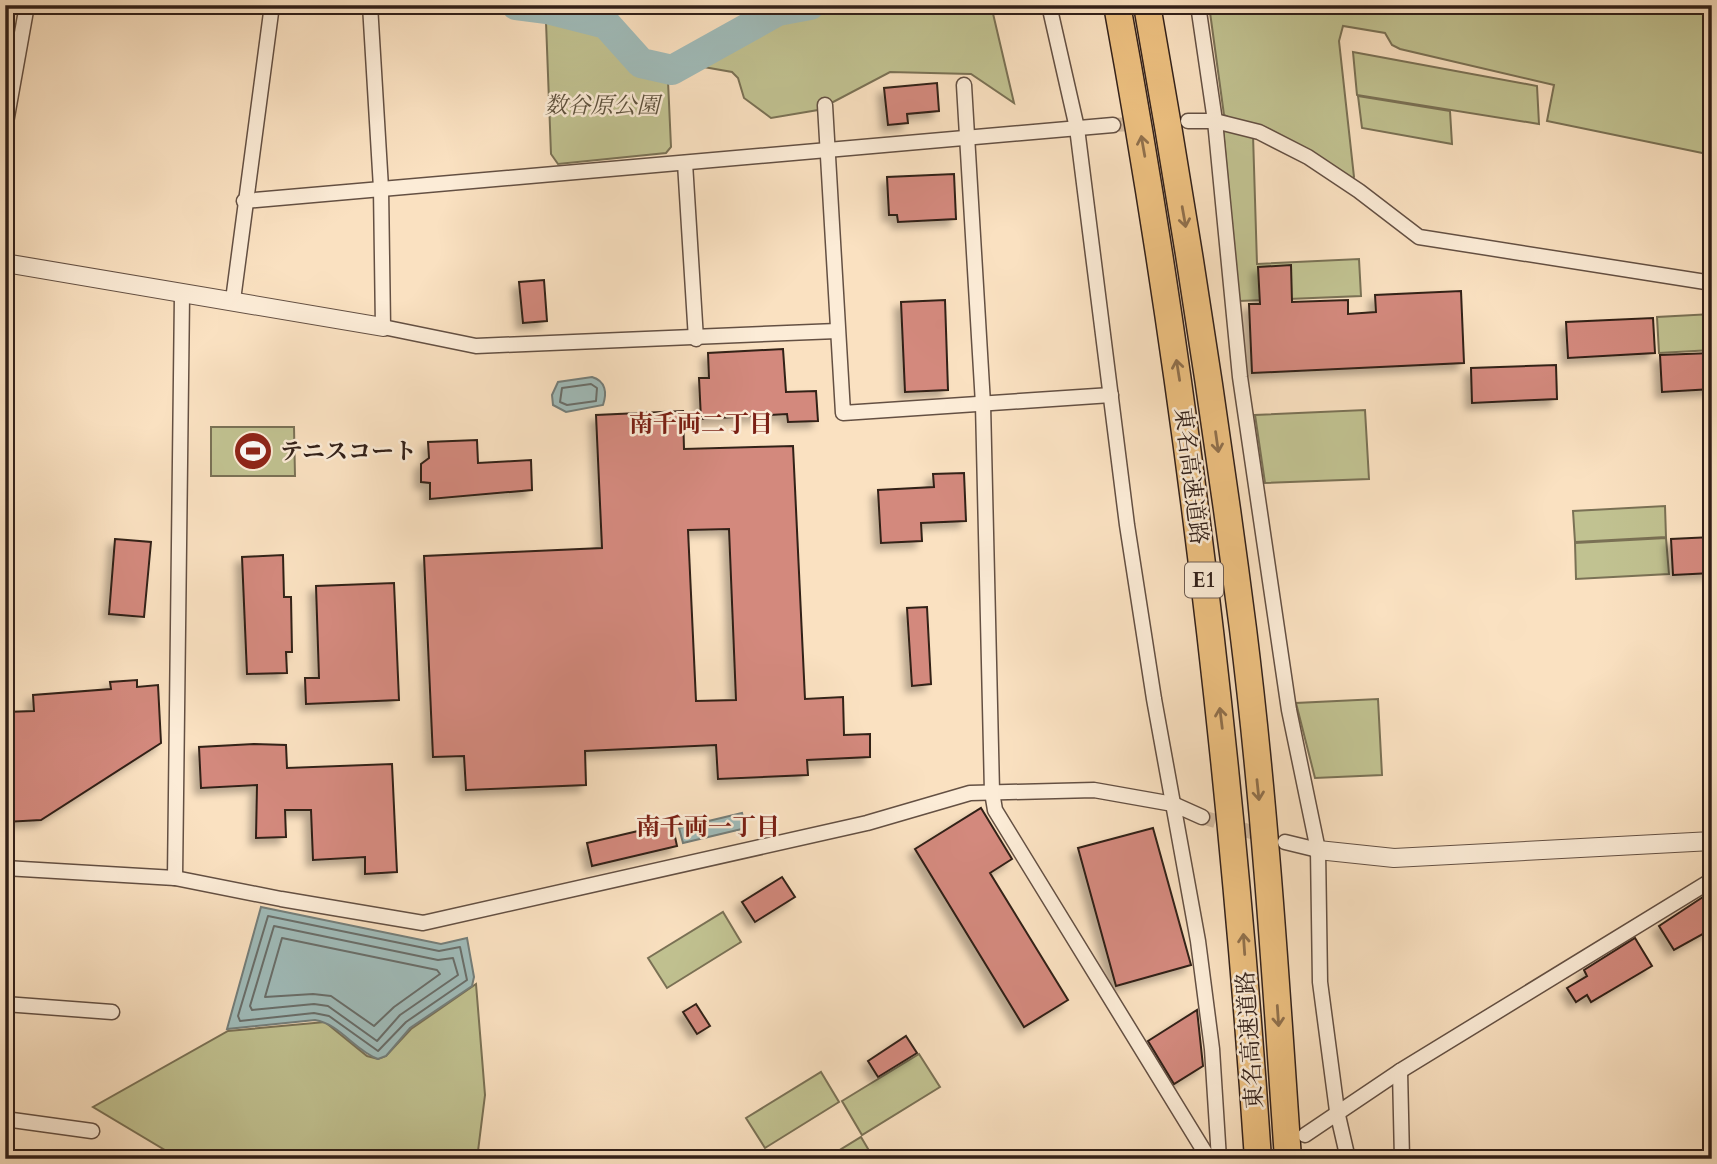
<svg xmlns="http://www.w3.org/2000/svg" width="1717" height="1164" font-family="Cardo,'Noto Serif JP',serif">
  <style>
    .green { fill: #c1c291; stroke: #7a7155; stroke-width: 2 }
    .water { fill: #a0bcba; stroke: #747e7a; stroke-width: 2 }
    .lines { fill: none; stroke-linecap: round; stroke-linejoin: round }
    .shore { stroke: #696e6a; stroke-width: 2 }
    .river { stroke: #a0bcba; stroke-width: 30 }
    .building { fill: #d3897d; stroke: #322019; stroke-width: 2; fill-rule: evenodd; filter: url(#shadow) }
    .minor-tunnel { stroke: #d2ba9f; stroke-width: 14; stroke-dasharray: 14 7; stroke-linecap: butt }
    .minor-casing { stroke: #645043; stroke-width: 17 }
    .tertiary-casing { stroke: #645043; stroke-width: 20 }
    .motorway-casing { stroke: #322019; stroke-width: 29 }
    .minor { stroke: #fcecd7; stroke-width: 14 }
    .tertiary { stroke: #fcecd7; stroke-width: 18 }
    .motorway { stroke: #edc080; stroke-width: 26 }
    .oneway { stroke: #90704c }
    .labels { text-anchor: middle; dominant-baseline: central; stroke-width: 5; stroke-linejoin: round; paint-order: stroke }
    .shield { fill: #fcecd7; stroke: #6f5d52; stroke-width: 2 }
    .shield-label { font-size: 21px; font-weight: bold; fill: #322019 }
    .park-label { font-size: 23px; font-style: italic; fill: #5d513d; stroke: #fcecd7 }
    .poi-label { font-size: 23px; font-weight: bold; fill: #322019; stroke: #fcecd7; text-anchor: start }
    .street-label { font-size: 23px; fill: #322019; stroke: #fcecd7 }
    .neighbourhood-label { font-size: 24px; font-weight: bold; fill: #7a1f14; stroke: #fcecd7 }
  </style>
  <defs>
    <filter id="shadow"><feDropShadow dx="-6" dy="6" stdDeviation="3.5" flood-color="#0004"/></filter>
  </defs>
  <rect width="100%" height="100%" fill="#fae1c1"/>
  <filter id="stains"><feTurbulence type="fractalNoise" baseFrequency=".00286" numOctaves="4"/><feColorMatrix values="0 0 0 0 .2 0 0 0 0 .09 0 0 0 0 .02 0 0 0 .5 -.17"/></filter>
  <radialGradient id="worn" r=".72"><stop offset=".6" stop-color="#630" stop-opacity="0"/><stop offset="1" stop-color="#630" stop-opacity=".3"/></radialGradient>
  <g class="green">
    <path d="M843,5H991L1014,103L971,74L890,72L818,110L771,118L744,98L738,78L732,72L698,66L789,16Z"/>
    <path d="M1209,5H1712V155L1547,121L1554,85L1400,49L1392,45L1385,33L1343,26L1339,41L1354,177L1351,180L1224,115Z"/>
    <path d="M551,17L596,31L637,66L663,73L668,81L671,147L666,153L558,164L551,154L546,22Z"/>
    <path d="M1353,52L1537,86L1539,124L1357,95Z"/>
    <path d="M1358,96L1450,111L1452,144L1362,128Z"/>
    <path d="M1223,129L1253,135L1257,264L1359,259L1361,296L1239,301Z"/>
    <path d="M1712,314V350L1659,353L1657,317Z"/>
    <path d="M1365,410L1369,479L1265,483L1255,415Z"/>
    <path d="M211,427H294L295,476H211Z"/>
    <path d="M1665,506L1666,537L1575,542L1573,511Z"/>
    <path d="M1666,538L1669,574L1576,579L1575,543Z"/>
    <path d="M1378,699L1382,775L1315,778L1296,703Z"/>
    <path d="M723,912L741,942L667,988L648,958Z"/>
    <path d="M476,984L485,1095L477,1159H180L93,1107L228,1031L325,1022L367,1056L378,1059L386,1056L411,1029Z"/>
    <path d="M919,1054L940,1087L862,1135L842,1101Z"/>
    <path d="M821,1072L839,1102L765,1148L746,1118Z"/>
    <path d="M861,1137L874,1159H825Z"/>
  </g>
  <g class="water">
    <path d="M592,377C606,381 607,393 603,405L566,412L553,405L552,395L558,382Z"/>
    <path d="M742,813L746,828L683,843L679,828Z"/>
    <path d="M261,907L441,944L467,938L474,977L472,986L410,1028L386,1056L378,1059C354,1050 340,1024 315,1020L227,1029Z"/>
  </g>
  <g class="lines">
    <g class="shore">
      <path d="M591,384L597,388L596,401L567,405L560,402L562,388Z"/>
      <path d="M268,916L439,951L460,947L467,980L406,1022L378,1051L329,1016L314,1013L240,1021L238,1016Z"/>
      <path d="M274,926L438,960L453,958L458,975L400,1015L377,1041L328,1006L314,1004L252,1010L250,1006Z"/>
      <path d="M282,938L437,970L440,974L394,1007L374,1026L331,996L313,994L265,997Z"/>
    </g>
    <path class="river" d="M516,5L547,9L606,24L641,63L672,70L778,11L810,5"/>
  </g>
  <g class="building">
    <path d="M937,83L939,111L907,114L908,123L888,125L884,88Z"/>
    <path d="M954,174L956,219L898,222L897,215H889L887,177Z"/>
    <path d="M1291,265L1292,302L1348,300V314L1376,312L1375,295L1461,291L1464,363L1252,373L1249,304H1260L1258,267Z"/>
    <path d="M544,280L547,321L523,323L519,282Z"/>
    <path d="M945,300L948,390L905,392L901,302Z"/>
    <path d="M1653,318L1655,353L1568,358L1566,322Z"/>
    <path d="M783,349L786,392L816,391L818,421L788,422L787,414L701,419L699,378H709L708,353Z"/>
    <path d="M1712,353V389L1662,392L1660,355Z"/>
    <path d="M1556,365L1557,399L1472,403L1471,368Z"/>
    <path d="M683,411L684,449L793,446L805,699L843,697L844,735L870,734V757L807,760L808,775L718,779L716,745L585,751L586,785L466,790L464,756L433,757L424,556L602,548L596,415ZM729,529L736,700L696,701L688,530Z"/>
    <path d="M477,440L478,463L531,460L532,490L430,499V483L421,482V464L429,458L428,442Z"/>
    <path d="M964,473L966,521L921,523L922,541L881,543L878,490L934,487L933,474Z"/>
    <path d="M1712,537V573L1673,575L1671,539Z"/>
    <path d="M115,539L151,542L144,617L109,614Z"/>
    <path d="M283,555L284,597H291L292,652H286L287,673L247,674L242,557Z"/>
    <path d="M394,583L399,700L306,704L305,678H319L316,586Z"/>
    <path d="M927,607L931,684L912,686L907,608Z"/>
    <path d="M137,680V687L158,685L161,743L41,820L5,822V712L34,711L33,695L111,689L110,682Z"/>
    <path d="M254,744L286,745L287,768L392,764L397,872L365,874V857L313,860L311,810H285L286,837L256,838L257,785L201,788L199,747Z"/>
    <path d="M981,808L1012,859L990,873L1068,1000L1024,1027L915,849Z"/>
    <path d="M672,823L677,846L592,866L587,843Z"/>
    <path d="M1153,828L1191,965L1116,986L1078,848Z"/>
    <path d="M782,877L795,897L755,922L742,902Z"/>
    <path d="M1712,891V929L1674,950L1659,926Z"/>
    <path d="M1635,938L1652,966L1591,1002L1587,995L1576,1002L1567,988L1587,976L1584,970Z"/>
    <path d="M696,1004L710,1026L697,1034L683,1012Z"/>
    <path d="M1197,1010L1203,1066L1174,1084L1148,1041Z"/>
    <path d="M906,1036L917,1053L878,1077L868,1061Z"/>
  </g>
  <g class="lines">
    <g class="minor-tunnel">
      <path d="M1113,125L1171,122"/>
      <path d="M1202,817L1268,837"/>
    </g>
    <defs>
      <g id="minor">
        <path d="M370,5L381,188L383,327L476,346L837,331"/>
        <path d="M1049,5L1077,128L1127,525L1154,699L1198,941L1212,1049L1219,1159"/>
        <path d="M1198,5L1215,121L1240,377L1289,710L1318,850L1320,982L1337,1111L1348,1159"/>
        <path d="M964,85L983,404L992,792L995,810L1209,1159"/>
        <path d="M825,105L843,413L1111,395"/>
        <path d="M1188,121H1215L1259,132L1308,157L1359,191L1419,237L1712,283"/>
        <path d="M5,128L27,5"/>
        <path d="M685,163L696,339"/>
        <path d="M244,201L1113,125"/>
        <path d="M233,300L272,5"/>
        <path d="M1285,842L1318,850"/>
        <path d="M5,868L175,878L281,899L423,923L867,823L970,793L1094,790L1173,804L1202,817"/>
        <path d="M175,878L182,295"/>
        <path d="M5,1004L112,1012"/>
        <path d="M1400,1071L1402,1159"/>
        <path d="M5,1119L92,1131"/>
        <path d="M1305,1135L1400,1071L1712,880"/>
      </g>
      <g id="tertiary">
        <path d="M5,263L383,327"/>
        <path d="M1318,850L1394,858L1712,841"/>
      </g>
      <g id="motorway">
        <path d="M1117,5C1187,387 1232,772 1258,1159"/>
        <path d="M1147,5C1184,213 1216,420 1243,629C1265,805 1276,982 1288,1159"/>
      </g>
    </defs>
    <use href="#minor" class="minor-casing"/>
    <use href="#tertiary" class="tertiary-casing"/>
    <use href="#motorway" class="motorway-casing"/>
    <use href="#minor" class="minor"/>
    <use href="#tertiary" class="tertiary"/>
    <use href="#motorway" class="motorway"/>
  </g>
  <defs><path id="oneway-shaft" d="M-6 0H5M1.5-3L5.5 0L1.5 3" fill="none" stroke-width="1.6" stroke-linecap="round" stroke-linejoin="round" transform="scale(1.75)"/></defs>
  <g class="oneway">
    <use href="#oneway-shaft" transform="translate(1143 146) rotate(-100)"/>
    <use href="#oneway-shaft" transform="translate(1184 217) rotate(80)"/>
    <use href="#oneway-shaft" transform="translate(1178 370) rotate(-99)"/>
    <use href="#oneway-shaft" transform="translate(1217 442) rotate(82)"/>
    <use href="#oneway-shaft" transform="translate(1221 718) rotate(-97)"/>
    <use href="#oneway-shaft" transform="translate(1258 790) rotate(84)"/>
    <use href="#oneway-shaft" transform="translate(1244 944) rotate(-94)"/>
    <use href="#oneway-shaft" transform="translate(1278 1016) rotate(86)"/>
  </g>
  <defs>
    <symbol id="stadium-disc" viewBox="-11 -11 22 22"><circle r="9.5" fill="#8f2418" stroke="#fcecd7"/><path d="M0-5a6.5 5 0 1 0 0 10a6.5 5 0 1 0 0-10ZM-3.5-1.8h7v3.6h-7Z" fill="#fff"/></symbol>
  </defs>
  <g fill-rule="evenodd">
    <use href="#stadium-disc" x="231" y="429" width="44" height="44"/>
  </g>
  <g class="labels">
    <rect class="shield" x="1185" y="562.5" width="38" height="35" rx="5"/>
    <g class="shield-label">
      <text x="1204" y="580">E1</text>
    </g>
    <g class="park-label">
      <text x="602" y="105">数谷原公園</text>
    </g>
    <g class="poi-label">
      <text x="280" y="451">テニスコート</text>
    </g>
    <g class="street-label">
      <text transform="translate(1191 476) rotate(83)">東名高速道路</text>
      <text transform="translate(1250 1040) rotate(-94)">東名高速道路</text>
    </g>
    <g class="neighbourhood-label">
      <text x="701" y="424">南千両二丁目</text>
      <text x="708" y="827">南千両一丁目</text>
    </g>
  </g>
  <rect width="1717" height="1164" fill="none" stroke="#fae1c1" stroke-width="28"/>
  <rect x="7" y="7" width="1703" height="1150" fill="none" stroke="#322019" stroke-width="3.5"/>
  <rect x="14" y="14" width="1689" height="1136" fill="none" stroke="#322019" stroke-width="2"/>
  <rect width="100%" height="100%" filter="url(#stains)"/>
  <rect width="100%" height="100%" fill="url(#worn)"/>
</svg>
